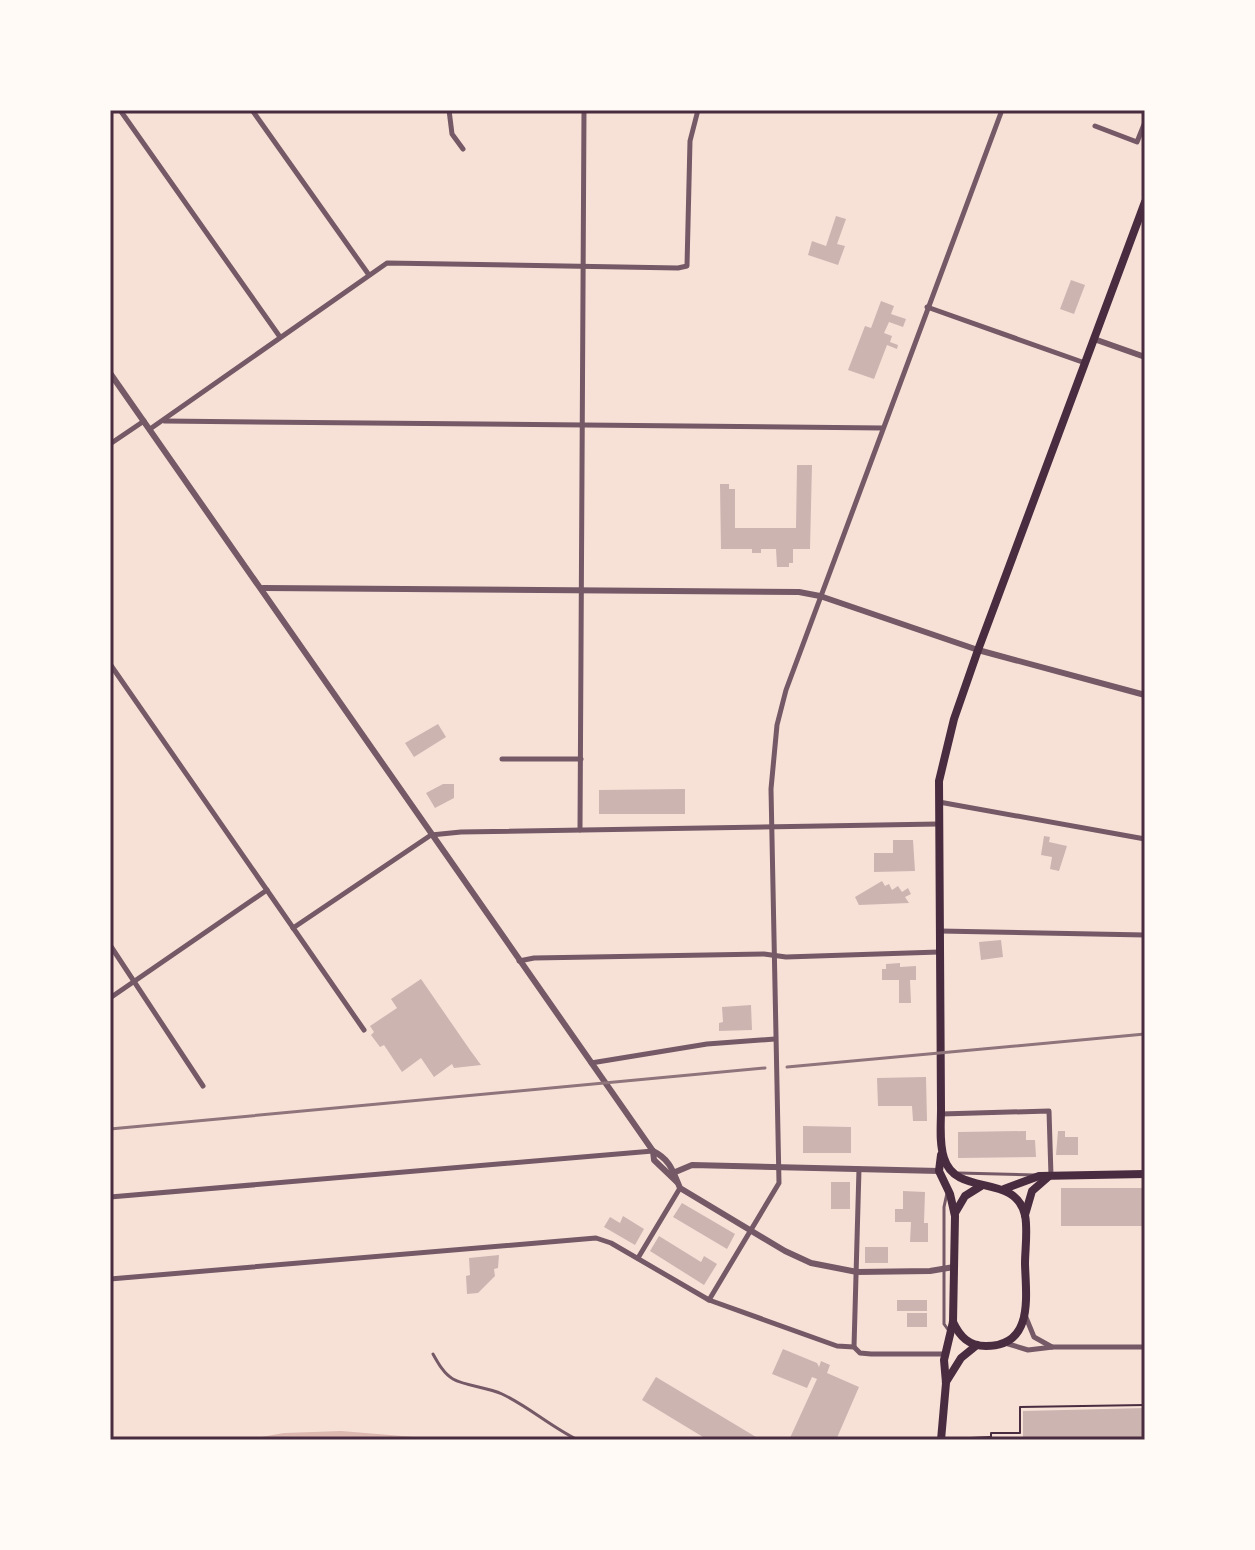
<svg xmlns="http://www.w3.org/2000/svg" width="1255" height="1550" font-family="Helvetica,sans-serif">
  <style>
    .water { fill: #dcb8b0 }
    .building { fill: #ccb4b1 }
    .lines { fill: none; stroke-linecap: round; stroke-linejoin: round }
    .path { stroke: #4a2c40; stroke-width: 2 }
    .service { stroke: #755966; stroke-width: 3 }
    .minor { stroke: #755966; stroke-width: 5 }
    .tertiary { stroke: #755966; stroke-width: 6 }
    .primary { stroke: #4a2c40; stroke-width: 8 }
    .rail { stroke: #8f747c; stroke-width: 3 }
    .neatline { fill: none; stroke: #4a2c40; stroke-width: 3 }
  </style>
  <rect width="100%" height="100%" fill="#f7e1d7"/>
  <path class="water" d="M341,1431L451,1440H244L284,1433Z"/>
  <g class="building">
    <path d="M836,216L846,219L837,244L845,246L838,265L808,255L812,241L826,246Z"/>
    <path d="M1071,280L1085,285L1074,314L1060,309Z"/>
    <path d="M881,301L894,306L891,314L906,319L903,327L889,322L884,333L892,336L890,342L898,345L897,349L887,345L874,379L848,370L865,326L871,328Z"/>
    <path d="M797,465H812L810,549H793V563H789V567H777L776,549H761V553H752V549H721L720,484H729V489H735V528H796Z"/>
    <path d="M438,724L446,737L414,757L405,743Z"/>
    <path d="M443,784H454V798L435,808L426,793Z"/>
    <path d="M685,789V814H599V790Z"/>
    <path d="M1044,836L1050,837L1049,842L1067,846L1059,871L1050,869L1052,857L1041,855Z"/>
    <path d="M893,840H913L915,871L874,872V853H893Z"/>
    <path d="M882,881L885,886L889,884L892,890L898,886L902,892L908,888L911,894L905,897L909,903L859,905L855,897Z"/>
    <path d="M1001,940L1003,957L981,960L979,942Z"/>
    <path d="M900,963V967L916,966V980H910L911,1003H899V980H882V969H886V964Z"/>
    <path d="M421,979L470,1050L481,1065L454,1068L452,1064L434,1077L421,1058L402,1072L384,1045L380,1047L371,1035L374,1032L370,1026L397,1008L391,999Z"/>
    <path d="M751,1005L752,1030L719,1031V1023L723,1022L722,1007Z"/>
    <path d="M926,1077L927,1121H913L912,1106H878L877,1078Z"/>
    <path d="M803,1126L851,1127V1153H803Z"/>
    <path d="M1026,1131V1140H1035L1036,1157L958,1158V1132Z"/>
    <path d="M1058,1131H1065V1137H1078V1155H1056Z"/>
    <rect x="831" y="1182" width="19" height="27"/>
    <rect x="1061" y="1188" width="84" height="38"/>
    <path d="M903,1191L925,1192L924,1223H928V1242H910L911,1222H895V1209H903Z"/>
    <path d="M682,1203L735,1234L727,1249L673,1217Z"/>
    <path d="M623,1216L644,1229L635,1245L604,1227L610,1217L620,1223Z"/>
    <path d="M659,1236L701,1262L704,1256L717,1264L704,1285L650,1251Z"/>
    <rect x="865" y="1247" width="23" height="16"/>
    <path d="M499,1255L498,1268L494,1269L495,1276L478,1293L467,1294L466,1276L470,1275L469,1258Z"/>
    <rect x="897" y="1300" width="30" height="11"/>
    <rect x="907" y="1313" width="20" height="14"/>
    <path d="M783,1349L817,1363L819,1367L821,1361L830,1365L827,1373L859,1387L836,1440H789L817,1379L812,1377L807,1388L772,1374Z"/>
    <path d="M656,1377L761,1440H708L642,1400Z"/>
    <path d="M1145,1408V1440H1023V1411Z"/>
  </g>
  <g class="lines">
    <g class="path">
      <path d="M968,1440L970,1438L990,1437"/>
      <path d="M991,1440V1433H1020V1407L1145,1405"/>
    </g>
    <g class="service">
      <path d="M959,1173L1035,1175"/>
      <path d="M947,1193L944,1207V1324L949,1331"/>
      <path d="M433,1354C438,1363 444,1374 453,1379C465,1386 487,1387 502,1394C528,1406 551,1427 578,1440"/>
    </g>
    <g class="minor">
      <path d="M120,110L280,337"/>
      <path d="M252,110L369,275"/>
      <path d="M449,110L452,134L463,149"/>
      <path d="M1095,126L1137,142L1145,122"/>
      <path d="M927,307L1085,363"/>
      <path d="M164,421L883,428"/>
      <path d="M150,429L387,263L678,268L687,266L690,141L698,110"/>
      <path d="M110,444L144,421"/>
      <path d="M110,664L364,1030"/>
      <path d="M502,759H581"/>
      <path d="M939,802L1145,839"/>
      <path d="M580,830L584,110"/>
      <path d="M293,928L431,835L461,832L938,824"/>
      <path d="M940,931L1145,935"/>
      <path d="M110,945L203,1086"/>
      <path d="M519,961L534,958L764,954L786,957L939,952"/>
      <path d="M110,998L267,890"/>
      <path d="M591,1063L707,1044L775,1039"/>
      <path d="M941,1114L1049,1111L1051,1176"/>
      <path d="M110,1197L653,1151"/>
      <path d="M638,1258L680,1188"/>
      <path d="M110,1279L596,1238L611,1243L709,1300L837,1346L854,1347L860,1353L871,1354H945"/>
      <path d="M709,1300L779,1183L771,789L777,725L786,690L1002,110"/>
      <path d="M1025,1315L1034,1337L1052,1347"/>
      <path d="M1005,1343L1028,1350L1053,1347H1145"/>
      <path d="M854,1347L859,1169"/>
    </g>
    <g class="tertiary">
      <path d="M1094,339L1145,357"/>
      <path d="M110,373C292,631 472,891 653,1151L654,1160L677,1182"/>
      <path d="M263,588L799,592L820,596L978,650L1145,695"/>
      <path d="M653,1151C671,1160 673,1172 680,1188L785,1251L811,1263L857,1272L930,1271L954,1267"/>
      <path d="M673,1173L692,1165L939,1171"/>
    </g>
    <g class="primary">
      <path d="M941,1155L939,1171L950,1194L955,1216L953,1322L944,1360L946,1383L941,1440"/>
      <path d="M1004,1189L1039,1176L1145,1174"/>
      <path d="M955,1213L965,1196L981,1186"/>
      <path d="M1025,1215L1032,1191L1048,1177"/>
      <path d="M953,1322C960,1337 969,1346 986,1346C1034,1346 1026,1297 1025,1264C1025,1249 1028,1230 1025,1215C1015,1172 956,1198 944,1158C939,1143 941,1125 941,1109L939,781L954,719L978,650L1145,202"/>
      <path d="M946,1382L961,1358L977,1345"/>
    </g>
    <g class="rail">
      <path d="M787,1067L1145,1034"/>
      <path d="M110,1129L765,1068"/>
    </g>
  </g>
  <rect width="1255" height="1550" fill="none" stroke="#fffaf5" stroke-width="224"/>
  <rect x="112" y="112" width="1031" height="1326" class="neatline"/>
</svg>
